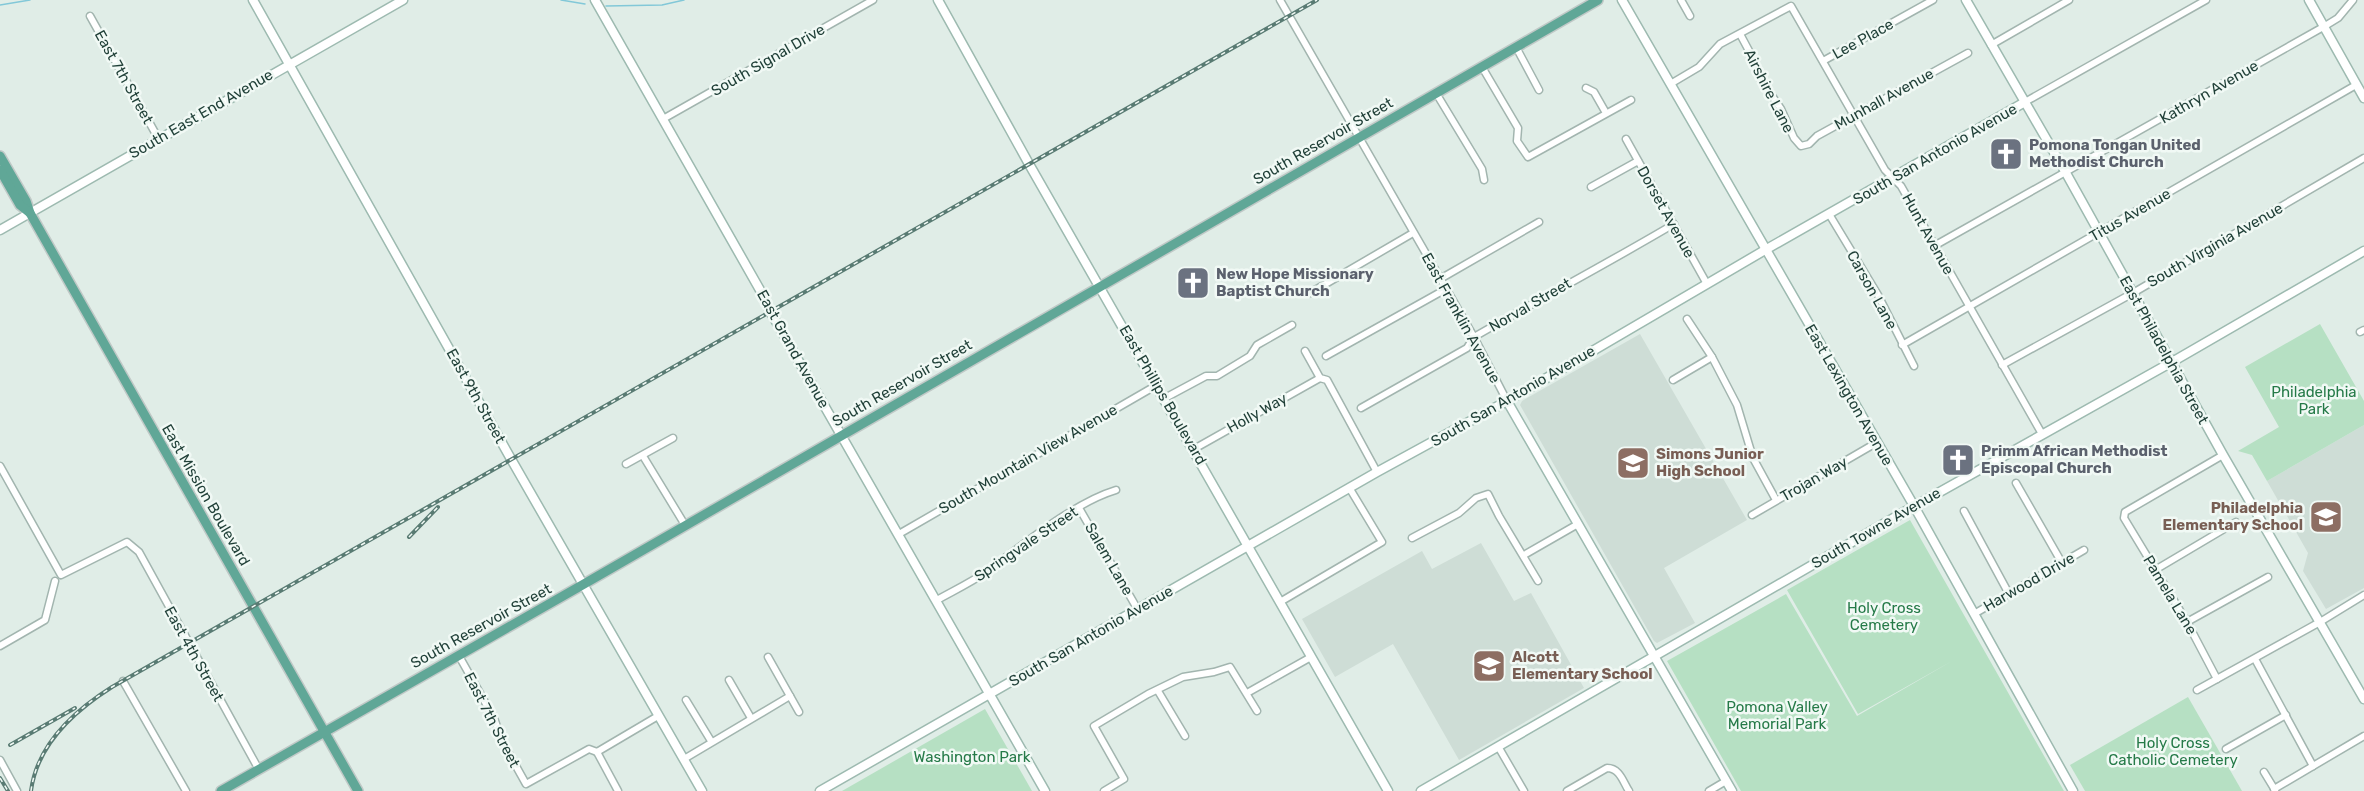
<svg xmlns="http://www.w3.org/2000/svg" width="2364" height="791" font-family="Rubik,sans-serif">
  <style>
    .built { fill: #ceddd6 }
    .green { fill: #b6e0c3 }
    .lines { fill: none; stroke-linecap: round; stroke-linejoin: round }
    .stream { stroke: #82c8d8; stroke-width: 1.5 }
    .street-casing { stroke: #a2b5af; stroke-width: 9 }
    .secondary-casing { stroke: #9dbab0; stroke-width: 11 }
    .primary-casing { stroke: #c0c9c7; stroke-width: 12 }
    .street { stroke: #fff; stroke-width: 6 }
    .secondary { stroke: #fff; stroke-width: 8 }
    .primary { stroke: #60a797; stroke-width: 9 }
    .rail-casing { stroke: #597b73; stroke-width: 4 }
    .rail { stroke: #f1f9f5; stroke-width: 1.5; stroke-dasharray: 4.5; stroke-linecap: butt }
    .labels { text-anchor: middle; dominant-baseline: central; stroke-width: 5; stroke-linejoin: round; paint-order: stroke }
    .street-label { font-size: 15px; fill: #1f3f37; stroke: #f1f9f5 }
    .worship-label { font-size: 15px; font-weight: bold; fill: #5b616d; stroke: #f1f9f5; text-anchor: start }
    .park-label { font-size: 15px; fill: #257a48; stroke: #f1f9f5 }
    .education-label { font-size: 15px; font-weight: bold; fill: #785e54; stroke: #f1f9f5; text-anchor: start }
  </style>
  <rect width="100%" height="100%" fill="#e0ede7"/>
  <g class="built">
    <path d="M1640,334L1747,520L1664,568L1695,623L1657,643L1654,641L1520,405L1522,401Z"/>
    <path d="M2364,425V588L2326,609L2303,571L2308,553L2267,481Z"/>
    <path d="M1481,543L1514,601L1531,593L1584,688L1459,760L1393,644L1335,677L1302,619L1422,551L1432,569Z"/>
  </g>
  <g class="green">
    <path d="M2320,324L2364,401V425L2267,481L2252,455L2238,451L2279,427L2245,367Z"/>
    <path d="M1910,520L2064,791H1741L1667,661L1786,594L1857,716L1952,661L1858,714L1787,590Z"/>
    <path d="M2188,697L2242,791H2085L2070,765Z"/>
    <path d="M985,709L1032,791H842Z"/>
  </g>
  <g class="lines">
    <g class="stream">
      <path d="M561,0L585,4"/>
      <path d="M0,5L30,0"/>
      <path d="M606,6L662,5L684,0"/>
    </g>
    <defs>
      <g id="street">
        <path d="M1280,0L1474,337L1507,401"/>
        <path d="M1681,0L1690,16"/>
        <path d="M90,16L158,138"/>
        <path d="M1740,34L1755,62L1760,78L1781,109L1794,138L1801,146L1809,144L1817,136L1968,53"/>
        <path d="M1991,45L2069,0"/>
        <path d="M1516,47L1539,90"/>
        <path d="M1823,61L1933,0"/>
        <path d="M1482,67L1518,128L1517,141L1528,157L1631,100"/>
        <path d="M1672,83L1699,67L1720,44L1791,6L1885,170L1901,186L2042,434"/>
        <path d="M1586,88L1594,92L1606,113"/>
        <path d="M1436,93L1482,169L1484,180"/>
        <path d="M2025,102L2206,0"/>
        <path d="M663,119L873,0"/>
        <path d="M1626,139L1707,284"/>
        <path d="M1591,187L1638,161"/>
        <path d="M1829,214L1878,295L1914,366"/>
        <path d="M1934,246L2325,26L2338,18L2353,0"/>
        <path d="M1440,279L1539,222"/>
        <path d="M1310,293L1413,233"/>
        <path d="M1687,319L1712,357L1737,405L1753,458L1776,500"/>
        <path d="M2360,332L2364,330"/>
        <path d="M1902,345L2356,85"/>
        <path d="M1305,351L1320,378L1327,380L1377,472"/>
        <path d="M1326,356L1446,289"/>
        <path d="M2002,365L2133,293L2364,158"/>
        <path d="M1673,380L1712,357"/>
        <path d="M1165,398L1206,376H1217L1250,356L1257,345L1292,325"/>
        <path d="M1361,408L1467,348L1474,337C1540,299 1608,263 1674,224"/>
        <path d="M1194,449L1320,378"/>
        <path d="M643,456L685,525"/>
        <path d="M626,464L673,438"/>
        <path d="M0,466L61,575L127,542L139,552L258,768"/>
        <path d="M2016,483L2062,563"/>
        <path d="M1079,508L1138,610"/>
        <path d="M1964,511L2009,594"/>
        <path d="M1752,515L1876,443"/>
        <path d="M899,534L1157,385"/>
        <path d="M1412,538L1459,513L1476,498L1488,494L1499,516L1538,581"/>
        <path d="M1524,555L1578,524"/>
        <path d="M2155,570L2236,522"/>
        <path d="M937,600C953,591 970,583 986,572C1022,546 1073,503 1116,490"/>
        <path d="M1280,602L1382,542L1350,489"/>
        <path d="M1974,614L2084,550"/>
        <path d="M2187,622L2268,577"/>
        <path d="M0,646L45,620L55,581"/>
        <path d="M459,656L494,718L502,741L526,784L589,749L597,752L658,716"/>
        <path d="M768,657L799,712"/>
        <path d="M2255,659L2313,766"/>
        <path d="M2217,679L2187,622L2124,518L2125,512L2223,455"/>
        <path d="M729,680L751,718"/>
        <path d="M123,681L186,791"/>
        <path d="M2197,690L2320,622L2364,595"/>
        <path d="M1158,691L1185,736"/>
        <path d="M1247,693L1311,657"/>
        <path d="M686,700L711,741"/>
        <path d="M1499,748L1524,791"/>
        <path d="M2226,749L2286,715"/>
        <path d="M597,752L618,791"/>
        <path d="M684,759L790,696"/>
        <path d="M0,760L17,791"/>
        <path d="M2264,772L2275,790"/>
        <path d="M2274,789L2364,736"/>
        <path d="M1104,791L1124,779L1094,726L1148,694L1183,677L1214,672L1230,667L1257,711"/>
        <path d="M1567,791L1607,768C1620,768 1623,782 1629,791"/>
        <path d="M1709,791L1726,781"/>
      </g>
      <g id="secondary">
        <path d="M253,0L511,459L702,791"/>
        <path d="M595,0L760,290L770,311L1045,791"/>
        <path d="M938,0L1029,164L1388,791"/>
        <path d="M1622,0L1914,506L2073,791"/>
        <path d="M1966,0L2066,173L2223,455L2364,699"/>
        <path d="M2309,0L2364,98"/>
        <path d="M0,230L403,0"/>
        <path d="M1507,401L1732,791"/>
        <path d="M820,791L1377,472L1507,401L1765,250L2025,102"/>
        <path d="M1421,791L1904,512L2172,362L2364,251"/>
      </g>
      <g id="primary">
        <path d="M0,156L26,201L30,213L358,791"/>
        <path d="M0,170L20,205L30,213"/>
        <path d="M221,791L584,584L1598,0"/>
      </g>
    </defs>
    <use href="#street" class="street-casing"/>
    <use href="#secondary" class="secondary-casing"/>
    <use href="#primary" class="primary-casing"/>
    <use href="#street" class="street"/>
    <use href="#secondary" class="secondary"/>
    <use href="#primary" class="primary"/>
    <defs>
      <g id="rail">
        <path d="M409,537L438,507"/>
        <path d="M10,745L75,708"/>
        <path d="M0,778L8,791"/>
        <path d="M31,791C37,744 74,711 112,687L1317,0"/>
      </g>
    </defs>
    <use href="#rail" class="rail-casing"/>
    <use href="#rail" class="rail"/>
  </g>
  <defs>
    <symbol id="church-square" viewBox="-11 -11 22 22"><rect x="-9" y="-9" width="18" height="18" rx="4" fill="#6b7280" stroke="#f1f9f5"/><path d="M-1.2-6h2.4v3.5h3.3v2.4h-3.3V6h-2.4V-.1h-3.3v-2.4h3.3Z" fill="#fff"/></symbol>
    <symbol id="school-square" viewBox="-11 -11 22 22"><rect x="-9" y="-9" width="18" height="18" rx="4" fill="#8d6e63" stroke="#f1f9f5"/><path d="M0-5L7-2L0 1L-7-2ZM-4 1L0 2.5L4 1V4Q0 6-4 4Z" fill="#fff"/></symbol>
  </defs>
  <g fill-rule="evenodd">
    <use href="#church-square" x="1987" y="135" width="38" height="38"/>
    <use href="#church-square" x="1174" y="264" width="38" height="38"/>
    <use href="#church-square" x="1939" y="441" width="38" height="38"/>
    <use href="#school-square" x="1614" y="444" width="38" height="38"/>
    <use href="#school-square" x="2307" y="498" width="38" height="38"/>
    <use href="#school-square" x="1470" y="647" width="38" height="38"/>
  </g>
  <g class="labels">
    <g class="street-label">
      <text transform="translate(1863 39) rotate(-29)">Lee Place</text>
      <text transform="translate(768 60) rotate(-30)">South Signal Drive</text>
      <text transform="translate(124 77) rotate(61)">East 7th Street</text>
      <text transform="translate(1769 91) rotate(63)">Airshire Lane</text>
      <text transform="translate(2209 92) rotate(-30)">Kathryn Avenue</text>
      <text transform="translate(1884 99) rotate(-29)">Munhall Avenue</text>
      <text transform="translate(201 114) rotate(-30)">South East End Avenue</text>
      <text transform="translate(1323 141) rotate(-30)">South Reservoir Street</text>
      <text transform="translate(1935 154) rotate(-30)">South San Antonio Avenue</text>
      <text transform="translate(1666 212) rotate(61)">Dorset Avenue</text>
      <text transform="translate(2130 215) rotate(-30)">Titus Avenue</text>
      <text transform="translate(1928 234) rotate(61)">Hunt Avenue</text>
      <text transform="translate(2215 245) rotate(-30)">South Virginia Avenue</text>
      <text transform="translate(1872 290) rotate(61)">Carson Lane</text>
      <text transform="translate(1530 305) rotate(-30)">Norval Street</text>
      <text transform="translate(1461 318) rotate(61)">East Franklin Avenue</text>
      <text transform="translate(793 349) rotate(61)">East Grand Avenue</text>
      <text transform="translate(2164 350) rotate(61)">East Philadelphia Street</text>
      <text transform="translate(902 383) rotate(-30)">South Reservoir Street</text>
      <text transform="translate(1163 395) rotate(60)">East Phillips Boulevard</text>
      <text transform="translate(1849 395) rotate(60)">East Lexington Avenue</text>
      <text transform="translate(476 396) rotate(61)">East 9th Street</text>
      <text transform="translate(1513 396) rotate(-30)">South San Antonio Avenue</text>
      <text transform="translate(1257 413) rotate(-29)">Holly Way</text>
      <text transform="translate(1028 459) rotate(-30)">South Mountain View Avenue</text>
      <text transform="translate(1814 479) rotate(-30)">Trojan Way</text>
      <text transform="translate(206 495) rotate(60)">East Mission Boulevard</text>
      <text transform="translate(1876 528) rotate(-30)">South Towne Avenue</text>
      <text transform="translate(1026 544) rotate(-34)">Springvale Street</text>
      <text transform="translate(1109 559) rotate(60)">Salem Lane</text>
      <text transform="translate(2029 582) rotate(-30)">Harwood Drive</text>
      <text transform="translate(2170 595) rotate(59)">Pamela Lane</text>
      <text transform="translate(481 626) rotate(-29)">South Reservoir Street</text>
      <text transform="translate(1091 636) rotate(-30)">South San Antonio Avenue</text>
      <text transform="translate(194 654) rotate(61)">East 4th Street</text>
      <text transform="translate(492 720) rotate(63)">East 7th Street</text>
    </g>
    <g class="worship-label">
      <text x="2029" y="145">Pomona Tongan United<tspan x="2029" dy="17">Methodist Church</tspan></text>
      <text x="1216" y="274">New Hope Missionary<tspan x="1216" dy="17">Baptist Church</tspan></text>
      <text x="1981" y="451">Primm African Methodist<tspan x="1981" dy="17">Episcopal Church</tspan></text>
    </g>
    <g class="park-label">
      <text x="2314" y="392">Philadelphia<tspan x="2314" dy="17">Park</tspan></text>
      <text x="1884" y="608">Holy Cross<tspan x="1884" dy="17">Cemetery</tspan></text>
      <text x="1777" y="707">Pomona Valley<tspan x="1777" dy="17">Memorial Park</tspan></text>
      <text x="2173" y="743">Holy Cross<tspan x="2173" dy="17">Catholic Cemetery</tspan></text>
      <text x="972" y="757">Washington Park</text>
    </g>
    <g class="education-label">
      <text x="1656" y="454">Simons Junior<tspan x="1656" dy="17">High School</tspan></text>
      <text x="2303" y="508" text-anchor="end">Philadelphia<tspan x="2303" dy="17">Elementary School</tspan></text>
      <text x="1512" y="657">Alcott<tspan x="1512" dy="17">Elementary School</tspan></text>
    </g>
  </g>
</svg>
